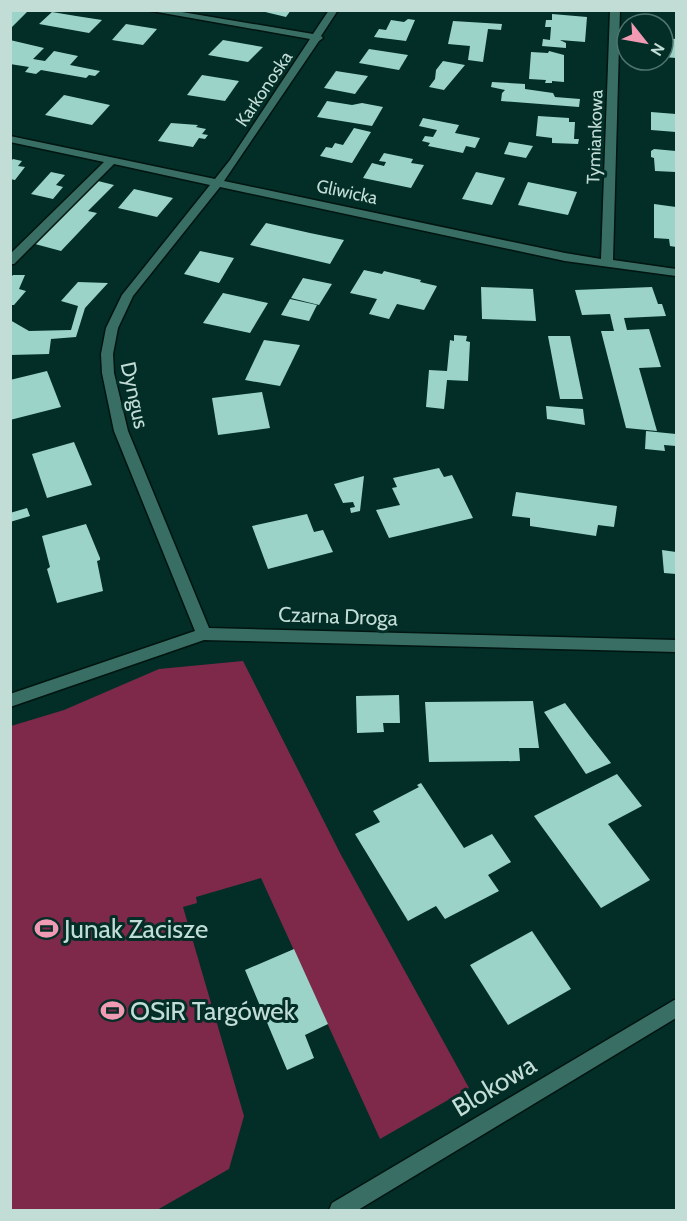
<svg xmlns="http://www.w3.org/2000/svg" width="687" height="1221" font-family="Cabin,sans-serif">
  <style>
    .green { fill: #7e2949 }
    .building { fill: #9cd3c8 }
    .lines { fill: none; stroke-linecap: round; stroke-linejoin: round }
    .minor-casing { stroke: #001410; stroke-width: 3 }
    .minor { fill: #396e64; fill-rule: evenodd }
    .labels { text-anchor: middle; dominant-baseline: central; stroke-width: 6; stroke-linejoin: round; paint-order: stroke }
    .far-street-label { font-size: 18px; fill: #c2dcd6; stroke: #022e27 }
    .street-label { font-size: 21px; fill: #c2dcd6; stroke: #022e27 }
    .near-poi-label { font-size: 26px; fill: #c2dcd6; stroke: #022e27; text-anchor: start }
    .near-street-label { font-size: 26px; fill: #c2dcd6; stroke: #022e27 }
  </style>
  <rect width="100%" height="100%" fill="#022e27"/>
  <path class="green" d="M243,661L340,853L469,1088L380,1139L261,878L196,897L197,903L183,907L244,1116L229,1169L157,1210H11V726L64,710L159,669Z"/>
  <g class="building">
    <path d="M10,10H29L12,27Z"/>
    <path d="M257,10H291L286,17Z"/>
    <path d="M52,12L76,16L102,20L89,33L39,24Z"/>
    <path d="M552,14L587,17L585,42L560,40L566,43V48L542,46L543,39L550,40L551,27H545L546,20H552Z"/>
    <path d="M408,19L415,20L406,41L374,37L379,29L386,30L391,20L404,22Z"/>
    <path d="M453,21L502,24L501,30L488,29L483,62L468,60L470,46L448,44Z"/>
    <path d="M126,24L157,29L143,45L112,40Z"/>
    <path d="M663,38L676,39V58L663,57Z"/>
    <path d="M10,40L44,48L33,59L45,61L54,51L78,56L70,65L100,71L95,76L89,75L86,78L41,70L36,74L25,72L29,67L10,64Z"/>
    <path d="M223,40L263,47L248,62L208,55Z"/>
    <path d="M369,49L408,55L399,70L359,63Z"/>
    <path d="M549,51L564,55V82L552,81V83H545L546,80L529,79L531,52L548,53Z"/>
    <path d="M443,61L465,65L444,90L429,87L435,79L436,70Z"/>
    <path d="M336,71L368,76L355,94L324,88Z"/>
    <path d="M202,75L239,81L225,101L187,95Z"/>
    <path d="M492,82L525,84V89L553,93L555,97L580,99L579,107L501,101L502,93L505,90L491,87Z"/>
    <path d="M64,95L110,105L92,125L45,115Z"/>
    <path d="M327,101L352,105L362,103L383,107L372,126L317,117Z"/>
    <path d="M651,112L676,114V132L651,130Z"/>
    <path d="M538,116L569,118V122H575L574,139H579L578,144L552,143V138L536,136Z"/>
    <path d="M423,118L459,125L455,133L480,138L475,148L466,146L463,153L428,146L430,143L422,141L425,136L433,137L437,130L419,126Z"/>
    <path d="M171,123L198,125L196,127L206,129L202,134L208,135L205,139L199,138L193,147L158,141Z"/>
    <path d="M354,128L371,132L352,163L320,156L326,147L332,148L335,143L343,145Z"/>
    <path d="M509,142L533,146L526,158L504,154Z"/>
    <path d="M654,149L676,151V172L655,171L654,158L651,157V151Z"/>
    <path d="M384,153L413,159L411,163L424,165L411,188L363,178L372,163L384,166L386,162L379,161Z"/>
    <path d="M13,159L22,161L18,166L25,167L15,180L10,179V162Z"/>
    <path d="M51,172L65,175L56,185L63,187L53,199L31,194Z"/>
    <path d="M476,172L505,178L492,205L462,199Z"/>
    <path d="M98,181L114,185L88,211L97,213L61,251L35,244Z"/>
    <path d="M528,182L577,192L568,215L518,205Z"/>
    <path d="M134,189L173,198L157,217L118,208Z"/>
    <path d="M654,204L676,207V247L670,246L669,239L654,238Z"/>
    <path d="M266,223L310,233L344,240L330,264L250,245Z"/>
    <path d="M200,251L234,258L219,283L184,274Z"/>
    <path d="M364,270L382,274L384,271L421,280L420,282L437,286L424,310L397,304L389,319L369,314L377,299L350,293Z"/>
    <path d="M13,275H25L19,289L26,291L14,305H10V278Z"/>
    <path d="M303,278L332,284L319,305L291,298Z"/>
    <path d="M78,282L108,283L85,308L76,337L51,339L49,354L10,355V320L29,331L71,330L78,306L61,301Z"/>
    <path d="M481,287L533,289L536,321L482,319Z"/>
    <path d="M652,287L658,304H662L666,316L624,318L627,330L649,329L661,367L639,368L657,431L626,428L601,331H614L610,314L582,315L575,290Z"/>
    <path d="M223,293L268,303L250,333L203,323Z"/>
    <path d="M290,299L317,305L309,321L281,315Z"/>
    <path d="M454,335L467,336L466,341L470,342L468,381L447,380L444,409L426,407L429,370L447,371L450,340L454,341Z"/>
    <path d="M548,336H570L583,399H560Z"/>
    <path d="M264,340L300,345L280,386L245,380Z"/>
    <path d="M47,371L61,407L10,420V380Z"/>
    <path d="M262,392L270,428L218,435L212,398Z"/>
    <path d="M546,406L583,409L585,425L547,419Z"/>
    <path d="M646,431L676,434V446L664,445L665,451L645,449Z"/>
    <path d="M74,442L92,485L47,498L32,454Z"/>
    <path d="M439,468L444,477L452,475L473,518L389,538L376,510L400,505L392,488L397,487L393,478Z"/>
    <path d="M364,476L360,511L351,513L350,508L355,507L353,502L343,503L334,484Z"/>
    <path d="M516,492L617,506L614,527L598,525L596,536L530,526V518L512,516Z"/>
    <path d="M27,508L30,516L10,522V513Z"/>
    <path d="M307,514L314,532L323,530L333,552L268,569L252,526Z"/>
    <path d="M86,524L100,558V560L97,561L103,591L57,603L47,569L50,567L42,536Z"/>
    <path d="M662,550L676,552V574L664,573Z"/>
    <path d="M399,695L400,723H383L384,732L357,733L356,696Z"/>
    <path d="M533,701L539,748H519L520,761L429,762L425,702Z"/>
    <path d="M565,703L589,735L611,763L586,774L544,712Z"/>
    <path d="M617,774L642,806L608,824L650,880L601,908L534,816Z"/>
    <path d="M421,783L464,848L492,834L511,862L488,875L499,891L445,919L436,906L408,921L355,834L380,822L373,811L419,787L417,785Z"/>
    <path d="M532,931L571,989L508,1025L470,965Z"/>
    <path d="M294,949L328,1024L305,1035L314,1058L287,1070L245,970Z"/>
  </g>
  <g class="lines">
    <defs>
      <g id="minor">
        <path d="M146,10H170L313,34L329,10H338L321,36L323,38L319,41L224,181L565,253L601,259L610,10H620L613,260L676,269V276L565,261L220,187L133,296L118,328L113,354L114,373L128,431L209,628L676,640V652L204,640L10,707V694L195,631L114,431L102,373L101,354L106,328L122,295L210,185L114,164L14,264H10V254L104,162L10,142V136L215,179L230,160L310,39Z"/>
        <path d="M676,999V1018L358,1210H329L332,1203Z"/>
      </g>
    </defs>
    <use href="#minor" class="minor-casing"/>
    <use href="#minor" class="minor"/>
  </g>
  <defs>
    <symbol id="stadium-bare" viewBox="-9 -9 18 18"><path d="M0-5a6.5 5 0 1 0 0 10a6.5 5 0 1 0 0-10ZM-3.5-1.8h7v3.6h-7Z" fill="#f19ab3" stroke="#022e27" stroke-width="2.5" paint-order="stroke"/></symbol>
  </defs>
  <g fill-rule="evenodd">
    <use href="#stadium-bare" x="30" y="912" width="33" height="33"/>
    <use href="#stadium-bare" x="96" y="994" width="33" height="33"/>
  </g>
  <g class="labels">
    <g class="far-street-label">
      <text transform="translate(264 89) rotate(-56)">Karkonoska</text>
      <text transform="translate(595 137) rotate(-88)">Tymiankowa</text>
      <text transform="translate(347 192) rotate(12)">Gliwicka</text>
    </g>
    <g class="street-label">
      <text transform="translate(135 395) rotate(78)">Dyngus</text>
      <text transform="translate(338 616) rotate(2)">Czarna Droga</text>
    </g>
    <g class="near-poi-label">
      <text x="64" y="929">Junak Zacisze</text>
      <text x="130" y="1011">OSiR Targówek</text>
    </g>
    <g class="near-street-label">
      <text transform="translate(494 1086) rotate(-31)">Blokowa</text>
    </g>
  </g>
  <rect width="687" height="1221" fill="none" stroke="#c2dcd6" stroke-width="24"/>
  <g transform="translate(645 42) rotate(121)"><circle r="28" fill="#022e27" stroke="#4f746d" stroke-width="1.5"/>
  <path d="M0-4.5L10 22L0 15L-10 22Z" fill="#f19ab3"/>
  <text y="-9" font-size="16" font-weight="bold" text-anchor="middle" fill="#c2dcd6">N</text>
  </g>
</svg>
